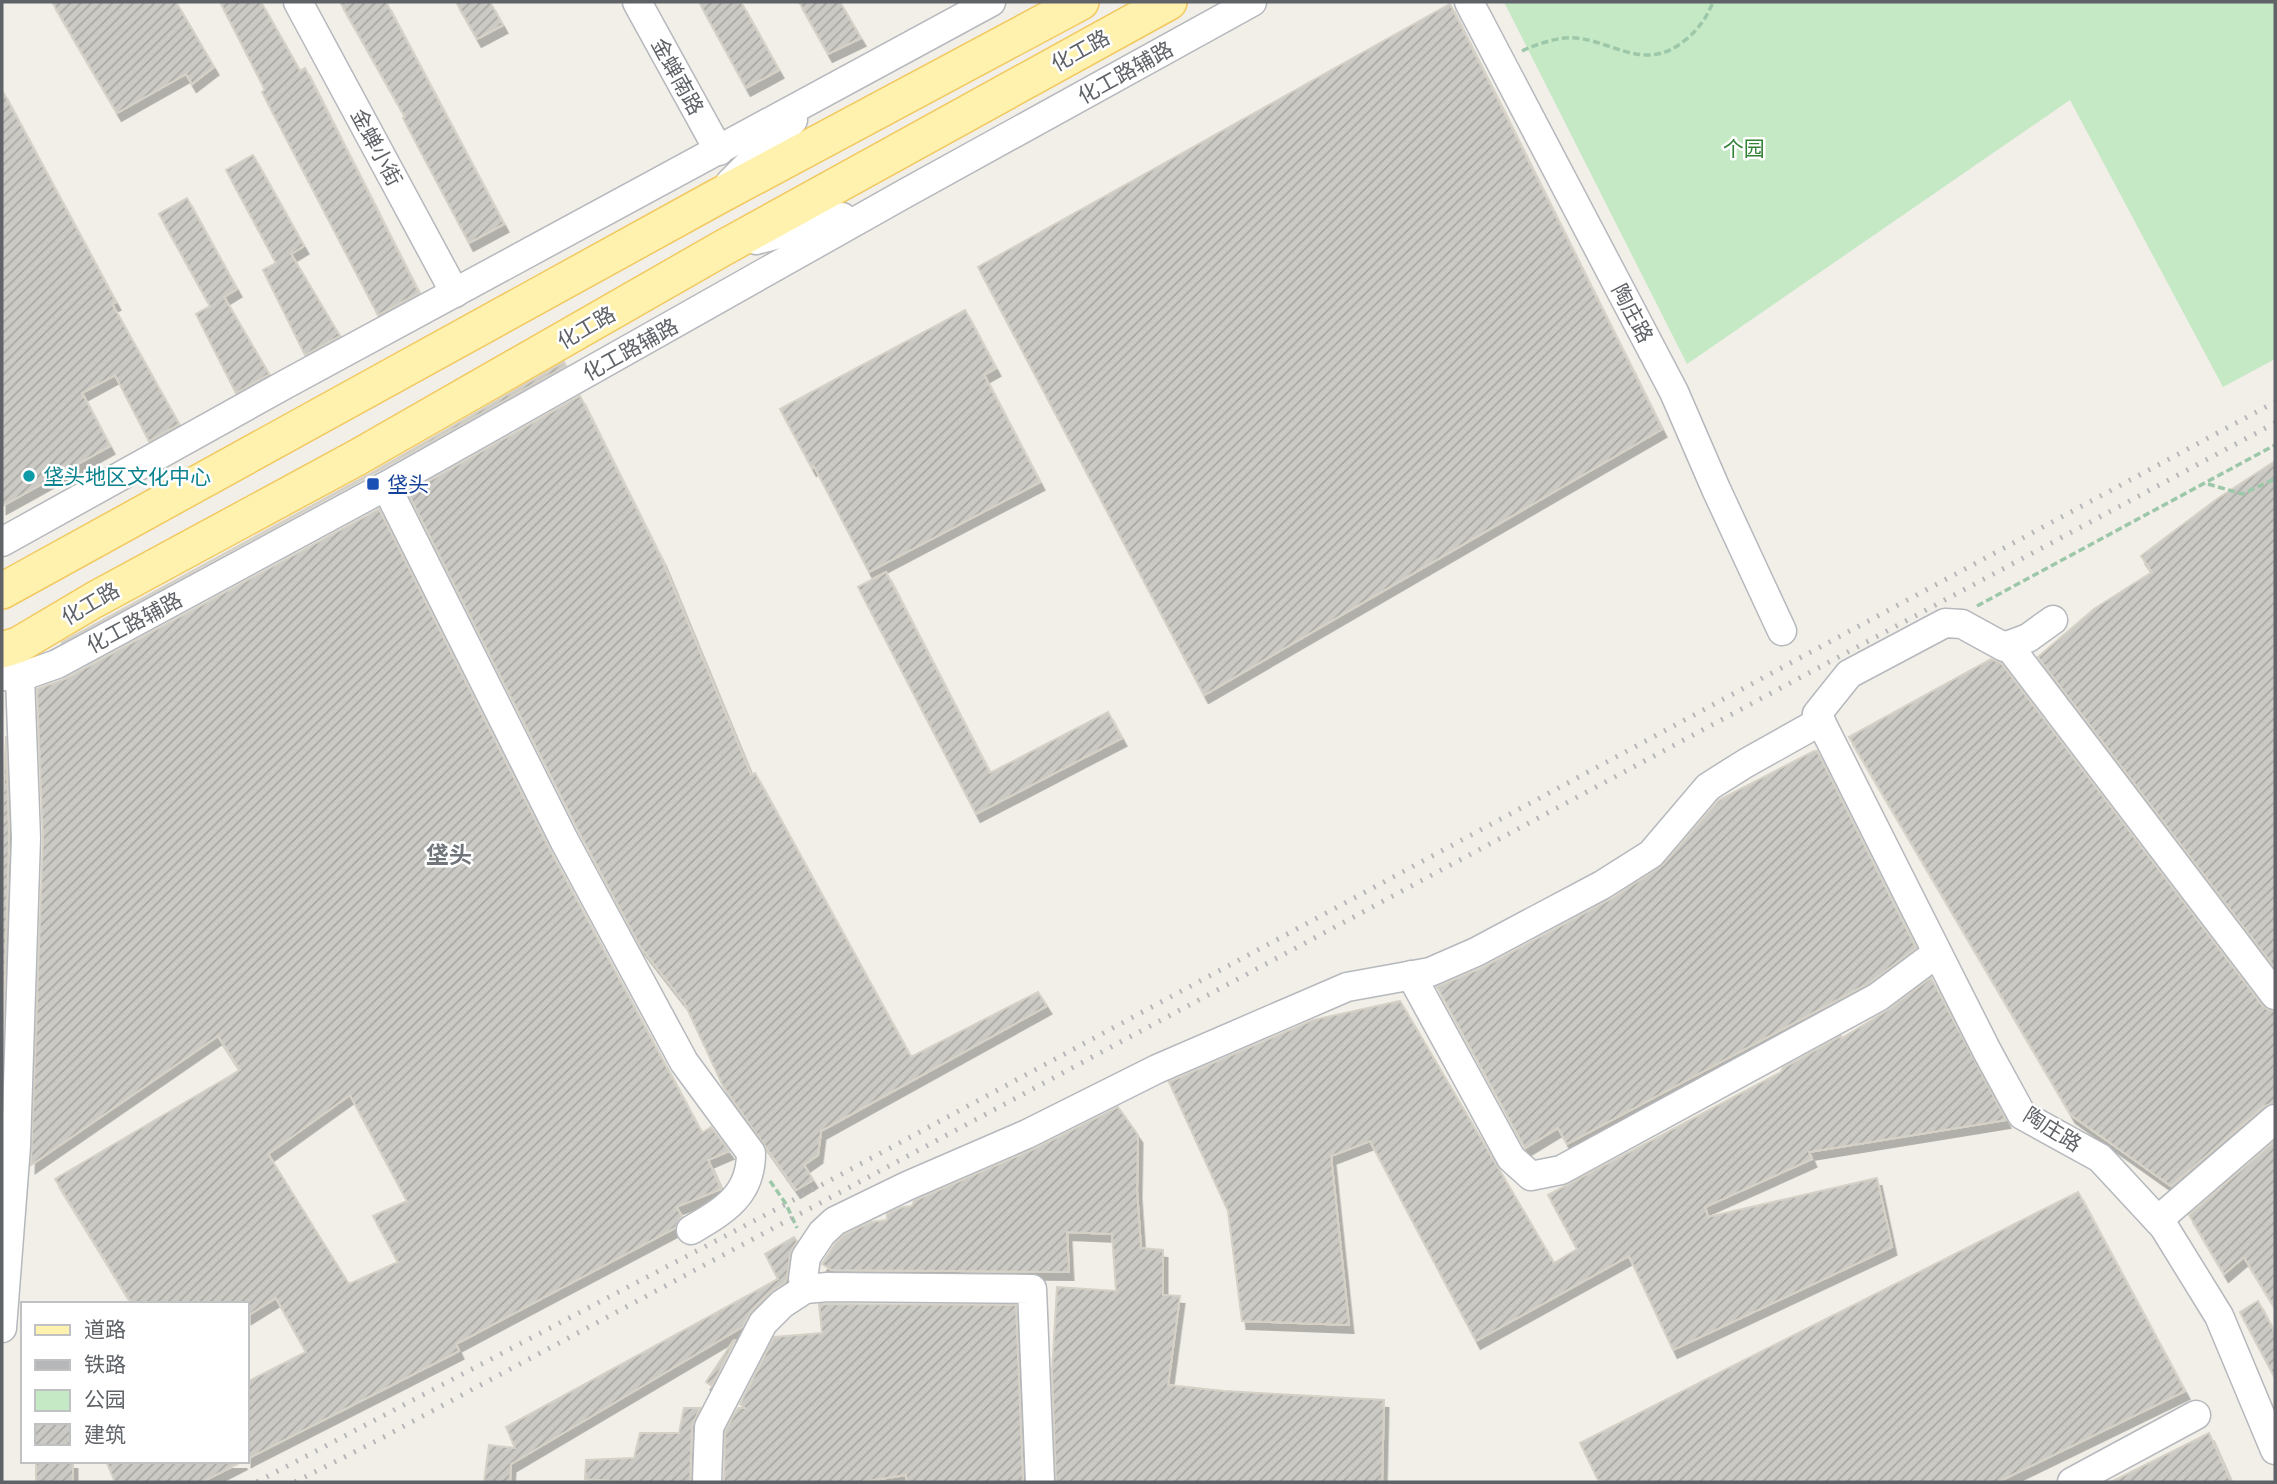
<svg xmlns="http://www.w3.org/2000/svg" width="2277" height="1484" font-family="Mulish,'Noto Sans SC',sans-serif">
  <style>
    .green { fill: #c5e8c5 }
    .building { fill: url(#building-hatch); stroke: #d6d1c6; stroke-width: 2; fill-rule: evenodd; filter: url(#shadow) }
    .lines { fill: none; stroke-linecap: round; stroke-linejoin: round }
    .minor-casing { stroke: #b5b8bc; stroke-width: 31 }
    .major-casing { stroke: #f2c960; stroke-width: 38 }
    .path { stroke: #9cc7a9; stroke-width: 3.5; stroke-dasharray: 7 3.5; stroke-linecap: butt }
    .minor { stroke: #fff; stroke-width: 28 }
    .major { stroke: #fff2af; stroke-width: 35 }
    .rail { stroke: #b6b7b8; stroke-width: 5; stroke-dasharray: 2 9; stroke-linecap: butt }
    .culture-dot { fill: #0f9aa8; stroke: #fff; stroke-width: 2.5 }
    .transit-dot { fill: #1a4fb4; stroke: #fff; stroke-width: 2.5 }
    .labels { text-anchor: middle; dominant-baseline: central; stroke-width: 5; stroke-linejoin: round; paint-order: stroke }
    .street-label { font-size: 21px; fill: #5f6368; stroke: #fff }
    .park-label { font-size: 21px; fill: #348238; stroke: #fff }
    .culture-label { font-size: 21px; fill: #0d838f; stroke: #fff; text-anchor: start }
    .transit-label { font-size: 21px; fill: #164399; stroke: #fff; text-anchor: start }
    .neighbourhood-label { font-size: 23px; font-weight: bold; fill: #70757a; stroke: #fff }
  </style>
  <defs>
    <pattern id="building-hatch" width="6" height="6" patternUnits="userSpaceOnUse" patternTransform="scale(1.75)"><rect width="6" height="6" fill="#cccac5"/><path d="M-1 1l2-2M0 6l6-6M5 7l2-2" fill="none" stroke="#a9a8a4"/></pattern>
    <filter id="shadow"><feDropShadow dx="4.5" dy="8" stdDeviation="0" flood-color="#0004"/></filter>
  </defs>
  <rect width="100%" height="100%" fill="#f1efe8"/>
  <path class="green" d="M1504,2H2275V359L2223,387L2070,100L1687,364Z"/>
  <g class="building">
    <path d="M52,2H176L214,67L192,84L186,74L117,113Z"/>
    <path d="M220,2H261L300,71L305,68L419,293L378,315L262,92L265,90Z"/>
    <path d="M340,2H386L504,224L469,243L403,118L405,117Z"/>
    <path d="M456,2H490L503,25L477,39Z"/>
    <path d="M699,2H741L779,70L746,88Z"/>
    <path d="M799,2H840L861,38L828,54Z"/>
    <path d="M1450,4L1662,429L1204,695L978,267Z"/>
    <path d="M2,90L116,302L112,304L179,424L149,441L115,375L82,393L110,446L2,506Z"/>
    <path d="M253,155L304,246L291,254L340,336L305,355L263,270L276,263L226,170Z"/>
    <path d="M187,198L237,289L224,297L269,374L236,393L196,314L210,306L159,214Z"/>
    <path d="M965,310L996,368L984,375L1040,482L869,572L814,466L812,468L780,409Z"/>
    <path d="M564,362L566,366L378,471L61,643L368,475Z"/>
    <path d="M580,396L662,560L751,775L755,773L911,1057L1038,992L1047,1006L821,1131L818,1155L804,1165L813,1180L796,1190L723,1086L685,1004L640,946L580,834L408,493Z"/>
    <path d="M2275,461V968L2038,657L2094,609L2152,572L2141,556L2217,499Z"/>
    <path d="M379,509L550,850L702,1133L711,1127L729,1151L708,1160L721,1189L676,1207L682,1216L675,1228L456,1344L459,1351L247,1459V1382L306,1352L276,1298L247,1316V1304H132L55,1179L240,1070L218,1036L31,1165L43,839L37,689L65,679ZM350,1095L407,1201L373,1216L398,1262L349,1284L268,1154Z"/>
    <path d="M886,572L990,773L1108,712L1122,738L976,814L858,587Z"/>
    <path d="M1991,659L2001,663L2262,1005L2268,1010L2275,1011V1103L2264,1106L2171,1186L2071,1115L1849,737Z"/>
    <path d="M6,736L9,838L2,1073V822Z"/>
    <path d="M1814,751H1817L1916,948L1869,983L1567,1144L1558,1128L1525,1148L1437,987L1484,967L1611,899L1663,865L1719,800Z"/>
    <path d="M1931,978L2006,1120L1809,1152L1812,1159L1705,1207L1708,1217L1877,1178L1892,1247L1673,1350L1629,1256L1476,1341L1370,1141L1331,1156L1349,1325L1242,1321L1228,1211L1169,1082L1313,1020L1400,1001L1554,1263L1577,1249L1548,1195L1781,1072L1783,1068L1841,1036L1842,1038L1888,1010Z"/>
    <path d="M1118,1107L1138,1135L1137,1191L1141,1248L1163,1250V1295L1180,1296L1168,1385L1224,1391L1384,1400L1382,1482H1056L1052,1371L1057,1287L1116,1291L1112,1234L1067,1232L1069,1272L832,1270L822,1264L835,1244L844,1235L871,1222L887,1220V1214L903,1207L912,1206L914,1201L1034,1149Z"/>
    <path d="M2275,1141V1308L2244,1257L2224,1274L2189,1215Z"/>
    <path d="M2078,1192L2185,1391L1998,1482H1599L1580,1443Z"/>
    <path d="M794,1237L797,1241L790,1254L787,1278L784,1283L770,1292L751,1311L742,1327L511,1464L510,1482H484L489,1445L515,1448L506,1427L778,1279L765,1254Z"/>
    <path d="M2258,1301L2275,1333V1378L2240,1312Z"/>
    <path d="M819,1304L1016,1305L1023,1482H907L906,1475L861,1482H724L725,1431L738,1408H745L740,1404L774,1337L822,1333Z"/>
    <path d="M734,1340H735L712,1386L706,1382Z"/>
    <path d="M684,1408H700L692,1426L690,1482H632L585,1479L586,1460L634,1458L640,1433H679Z"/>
    <path d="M2209,1433L2231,1482H2111Z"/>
    <rect x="36" y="1461" width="37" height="21"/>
    <path d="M106,1461H243L202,1482H115Z"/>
  </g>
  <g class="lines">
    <defs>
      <g id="minor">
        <path d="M298,2L455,293"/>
        <path d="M637,2L719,151"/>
        <path d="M1469,2L1674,392L1716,489L1782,631"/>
        <path d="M730,183L793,120"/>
        <path d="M756,240L842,217"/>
        <path d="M386,486L565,842L684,1062L751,1153C751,1195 725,1210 691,1230"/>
        <path d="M2,542L286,384L991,2"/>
        <path d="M2053,620L2028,638L2004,647L1962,624L1945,623L1849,674L1817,714L1987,1051L2022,1115L2100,1158L2164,1227L2219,1316L2275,1450"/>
        <path d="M2008,645L2275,995"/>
        <path d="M2,676L20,677L57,664L386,486L904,194L1252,2"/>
        <path d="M1411,975L1511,1158L1531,1176L1561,1170L1878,997L1937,953"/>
        <path d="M2158,1220L2275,1119"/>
        <path d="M805,1289L803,1279L806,1257L822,1233L835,1221L907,1186L1027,1134L1157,1069L1347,987L1430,972L1476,952L1602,885L1651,854L1708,787L1746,763L1821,721"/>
        <path d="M2,1328L16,1146L26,838L20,677"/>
        <path d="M707,1482L709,1427L763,1323L782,1304L805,1289L828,1287L1032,1289L1040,1482"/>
        <path d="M2072,1482L2196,1415"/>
      </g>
      <g id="major">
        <path d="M2,591L715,198L1081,2"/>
        <path d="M2,650L18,645L94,600L358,457L723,248L1169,2"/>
      </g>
    </defs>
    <use href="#minor" class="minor-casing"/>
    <use href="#major" class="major-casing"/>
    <g class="path">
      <path d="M1522,51C1535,45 1549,40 1564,38C1607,34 1641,76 1684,41C1698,30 1706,19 1713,2"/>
      <path d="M2208,484L2242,494L2275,479"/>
      <path d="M1977,606L2275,445"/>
      <path d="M770,1181L786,1204L797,1228"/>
    </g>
    <use href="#minor" class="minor"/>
    <use href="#major" class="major"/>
    <g class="rail">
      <path d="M257,1482L786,1204L2275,402"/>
      <path d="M295,1482L378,1440L2275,423"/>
    </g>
  </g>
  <circle class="culture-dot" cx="29" cy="476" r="7"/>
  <rect class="transit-dot" x="366" y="477" width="14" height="14" rx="3.5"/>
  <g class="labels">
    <g class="street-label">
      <text transform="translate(1080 50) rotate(-29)">化工路</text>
      <text transform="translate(1125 72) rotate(-29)">化工路辅路</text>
      <text transform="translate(678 76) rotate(61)">金蝉南路</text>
      <text transform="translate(377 147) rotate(62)">金蝉小街</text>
      <text transform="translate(1633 313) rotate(62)">陶庄路</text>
      <text transform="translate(586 327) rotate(-30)">化工路</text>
      <text transform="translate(630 349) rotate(-29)">化工路辅路</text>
      <text transform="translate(90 603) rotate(-30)">化工路</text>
      <text transform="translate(134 622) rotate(-28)">化工路辅路</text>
      <text transform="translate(2053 1129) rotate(32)">陶庄路</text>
    </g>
    <g class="park-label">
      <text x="1744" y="148">个园</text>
    </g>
    <g class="culture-label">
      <text x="43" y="476">垡头地区文化中心</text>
    </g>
    <g class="transit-label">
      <text x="387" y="484">垡头</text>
    </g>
    <g class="neighbourhood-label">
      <text x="449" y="854">垡头</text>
    </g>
  </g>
  <rect width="2277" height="1484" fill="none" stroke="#5f6368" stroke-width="7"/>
  <rect x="21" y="1302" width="228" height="161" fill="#ffffff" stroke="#bfc1c3" stroke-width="2"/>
  <rect x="35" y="1325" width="35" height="10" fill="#fff2af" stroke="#bfc1c3" stroke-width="2"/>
  <text x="84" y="1337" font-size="21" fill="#5f6368">道路</text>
  <rect x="35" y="1360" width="35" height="10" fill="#b6b7b8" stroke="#bfc1c3" stroke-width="2"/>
  <text x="84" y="1372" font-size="21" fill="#5f6368">铁路</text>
  <rect x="35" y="1390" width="35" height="21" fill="#c5e8c5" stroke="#bfc1c3" stroke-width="2"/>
  <text x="84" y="1407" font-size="21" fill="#5f6368">公园</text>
  <rect x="35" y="1424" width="35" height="21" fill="url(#building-hatch)" stroke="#bfc1c3" stroke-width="2"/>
  <text x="84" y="1442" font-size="21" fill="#5f6368">建筑</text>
</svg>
